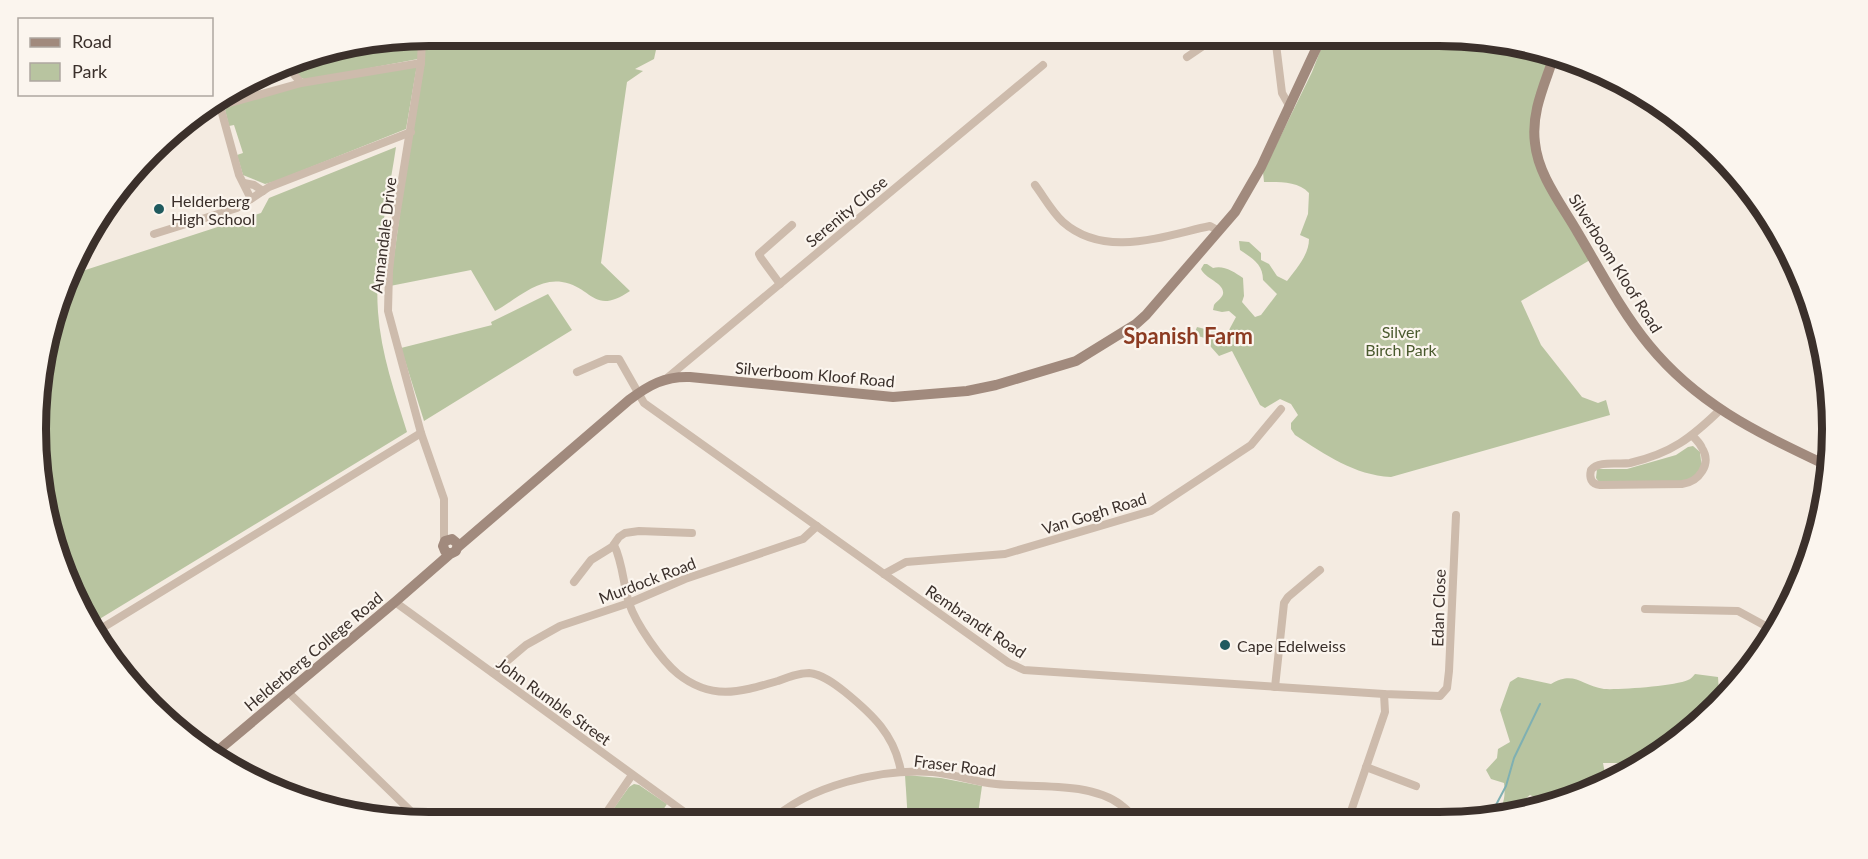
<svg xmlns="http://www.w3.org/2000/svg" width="1868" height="859" font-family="Lato,sans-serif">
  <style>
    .green { fill: #b8c4a0 }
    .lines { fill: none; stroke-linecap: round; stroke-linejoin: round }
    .stream { stroke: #7fb0b2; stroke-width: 2 }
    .street { stroke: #cdbbac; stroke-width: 8 }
    .secondary { stroke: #a18a7d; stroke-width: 10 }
    .poi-dot { fill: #1f5a5e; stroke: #fbf5ee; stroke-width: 2 }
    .labels { text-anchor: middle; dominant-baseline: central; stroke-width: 4.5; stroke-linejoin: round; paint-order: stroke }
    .poi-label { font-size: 16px; fill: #3b302b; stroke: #fbf5ee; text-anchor: start }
    .street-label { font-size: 16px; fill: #3b302b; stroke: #fbf5ee }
    .park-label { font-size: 16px; fill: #4a5a2e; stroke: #fbf5ee }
    .district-label { font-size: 22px; font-weight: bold; fill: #8c3b22; stroke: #fbf5ee }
    .rim { fill: none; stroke: #3b302b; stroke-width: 8 }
  </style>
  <rect width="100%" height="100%" fill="#f4ebe1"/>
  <g class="green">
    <path d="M430,36H659L654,59L635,69L643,71L627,82L601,263L630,291C593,316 593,287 562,282C537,278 516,300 495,311L471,270L390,286L424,37Z"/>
    <path d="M1326,36H1439L1550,58L1530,135L1590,260L1521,301L1541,345L1582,397L1598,403L1606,400L1610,415L1391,477C1354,475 1326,455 1295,435L1291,429V423L1298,415L1291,404L1280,399L1265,408L1260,405L1232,351L1219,356L1211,347L1208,339L1198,336L1195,332L1197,327L1205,329L1214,327L1218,334L1221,335L1229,330L1236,317L1229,311L1222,312L1213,310L1214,305C1216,302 1222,298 1223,294C1225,283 1205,279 1201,269L1204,264H1207L1213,268C1224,265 1234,272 1243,278L1244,296L1242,302L1255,317L1261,315L1277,294L1263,280C1263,264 1253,259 1240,250L1239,241L1249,242L1261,253V260L1269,264L1277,276L1287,281C1296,269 1309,255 1309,239L1300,235L1308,214L1309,193C1298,181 1280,182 1264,182L1263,172L1312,72Z"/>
    <path d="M419,38L418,59L306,80L297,76L289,65L303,57Z"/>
    <path d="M417,65L406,129L276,181L265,184L243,175L237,155L243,153L234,125L229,126L225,110L230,105L302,85Z"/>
    <path d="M396,147C388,201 374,257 378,312C381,354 395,393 407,432L88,626L39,481L44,353L73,274L261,213L269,198Z"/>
    <path d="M548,294L572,330L424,421L401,348L492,325L491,322Z"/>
    <path d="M1693,446L1700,452L1702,469L1693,481L1599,482L1596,478L1597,469H1627L1676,455L1688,447Z"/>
    <path d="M1695,674L1718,677L1719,691L1722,697L1678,741L1641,763H1603L1606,779L1610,781L1589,793L1549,804L1530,795L1525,799L1523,811L1493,819C1503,807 1506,799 1504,783L1491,779L1486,770L1497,758L1498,749L1510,742L1500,710L1510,682L1518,677L1551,684C1575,670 1581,686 1604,689C1619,690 1675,686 1688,680C1691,679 1693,676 1695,674Z"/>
    <path d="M905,775L941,778L982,786L977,821H908Z"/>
    <path d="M634,784L639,785L667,804L655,822H604L629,787Z"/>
  </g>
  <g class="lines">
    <path class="stream" d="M1488,820L1506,786L1514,758L1540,704"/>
    <g class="street">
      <path d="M1275,36L1282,93L1290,107"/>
      <path d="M422,37L421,63L393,235L389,271L388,311L421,433L444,499V543"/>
      <path d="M1187,57L1218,36"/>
      <path d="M287,66L301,83"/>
      <path d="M220,106L239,175L251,199"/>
      <path d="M216,107L301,83L421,63"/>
      <path d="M244,183L254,185L263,191"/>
      <path d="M1035,185C1044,197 1052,212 1063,222C1105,259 1163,236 1210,226L1219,231"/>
      <path d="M154,234L237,208L269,187L411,132"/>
      <path d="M780,284L761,258L759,254L792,225"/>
      <path d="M577,372L607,359H619L644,403L1009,663L1024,670L1384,694L1440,696L1447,688L1449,671L1456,515"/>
      <path d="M667,378L1043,65"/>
      <path d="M1693,436C1696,440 1700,443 1702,448C1712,464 1699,482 1682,484L1600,485C1591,484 1589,478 1591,470C1599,460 1618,465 1630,463C1672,453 1691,438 1721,409"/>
      <path d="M614,545C623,563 623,584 629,603C636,624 661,660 678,674C712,701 740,692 778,681C788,677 798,673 809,673C822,674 835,684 845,692C872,714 895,735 901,772"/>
      <path d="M884,574L906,562L1005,554L1151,511L1251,445L1281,409"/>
      <path d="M574,582L591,560L612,547L619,537L625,533L639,531L692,533"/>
      <path d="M395,602L698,822"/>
      <path d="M1645,609L1738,611L1773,630"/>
      <path d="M94,633L421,433"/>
      <path d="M493,673L526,645L560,626L629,603L685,579L803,539L817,526"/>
      <path d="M1275,687L1284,603L1288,597L1320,570"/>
      <path d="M288,692L422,822"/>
      <path d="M1366,767L1416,786"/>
      <path d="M1234,819V820"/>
      <path d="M1348,820L1385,712L1384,694"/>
      <path d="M600,822L632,775"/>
      <path d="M770,822C807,786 882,768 933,772C954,774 974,782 996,784C1033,788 1090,781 1121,805C1127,809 1132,815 1138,821"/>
    </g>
    <g class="secondary">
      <path d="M1553,59C1544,86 1531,113 1535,143C1538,175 1562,205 1578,233C1600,270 1621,311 1649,345C1699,406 1759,433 1828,466"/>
      <path d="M458,547L629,400C649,385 665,376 690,377L893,397L967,391L996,385L1076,361L1136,324L1146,315L1235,212L1261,167L1322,36"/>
      <path d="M215,753L395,602L450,554L456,551L458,544L452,539L445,541L443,546L445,551L450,554"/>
    </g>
  </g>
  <g class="poi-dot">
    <circle cx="159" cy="209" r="6"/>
    <circle cx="1225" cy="645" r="6"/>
  </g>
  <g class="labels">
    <g class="poi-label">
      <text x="171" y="200">Helderberg<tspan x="171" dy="18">High School</tspan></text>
      <text x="1237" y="645">Cape Edelweiss</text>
    </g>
    <g class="street-label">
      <text transform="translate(846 211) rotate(-40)">Serenity Close</text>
      <text transform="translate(383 235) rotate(-83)">Annandale Drive</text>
      <text transform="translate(1616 263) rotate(58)">Silverboom Kloof Road</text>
      <text transform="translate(815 374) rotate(5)">Silverboom Kloof Road</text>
      <text transform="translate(1094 513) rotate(-17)">Van Gogh Road</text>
      <text transform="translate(647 580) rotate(-21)">Murdock Road</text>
      <text transform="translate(1438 608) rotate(-88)">Edan Close</text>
      <text transform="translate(976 621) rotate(34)">Rembrandt Road</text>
      <text transform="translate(313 651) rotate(-40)">Helderberg College Road</text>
      <text transform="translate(554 701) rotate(36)">John Rumble Street</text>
      <text transform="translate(955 765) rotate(7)">Fraser Road</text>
    </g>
    <g class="park-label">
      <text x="1401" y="331">Silver<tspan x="1401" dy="18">Birch Park</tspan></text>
    </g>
    <g class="district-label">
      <text x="1188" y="335">Spanish Farm</text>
    </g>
  </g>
  <path d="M0 0H1868V859H0ZM429 46H1439A383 383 0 0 1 1822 429V429A383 383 0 0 1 1439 812H429A383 383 0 0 1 46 429V429A383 383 0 0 1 429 46Z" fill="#fbf5ee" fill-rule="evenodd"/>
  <path class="rim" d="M429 46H1439A383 383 0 0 1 1822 429V429A383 383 0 0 1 1439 812H429A383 383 0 0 1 46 429V429A383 383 0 0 1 429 46Z"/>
  <rect x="18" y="18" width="195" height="78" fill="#fbf5ee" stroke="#aea6a0" stroke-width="1.5"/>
  <rect x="30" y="38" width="30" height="9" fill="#a18a7d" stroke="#aea6a0" stroke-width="1.5"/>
  <text x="72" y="48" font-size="18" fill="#3b302b">Road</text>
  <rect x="30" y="63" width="30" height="18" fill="#b8c4a0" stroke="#aea6a0" stroke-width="1.5"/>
  <text x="72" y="78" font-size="18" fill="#3b302b">Park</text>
</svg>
